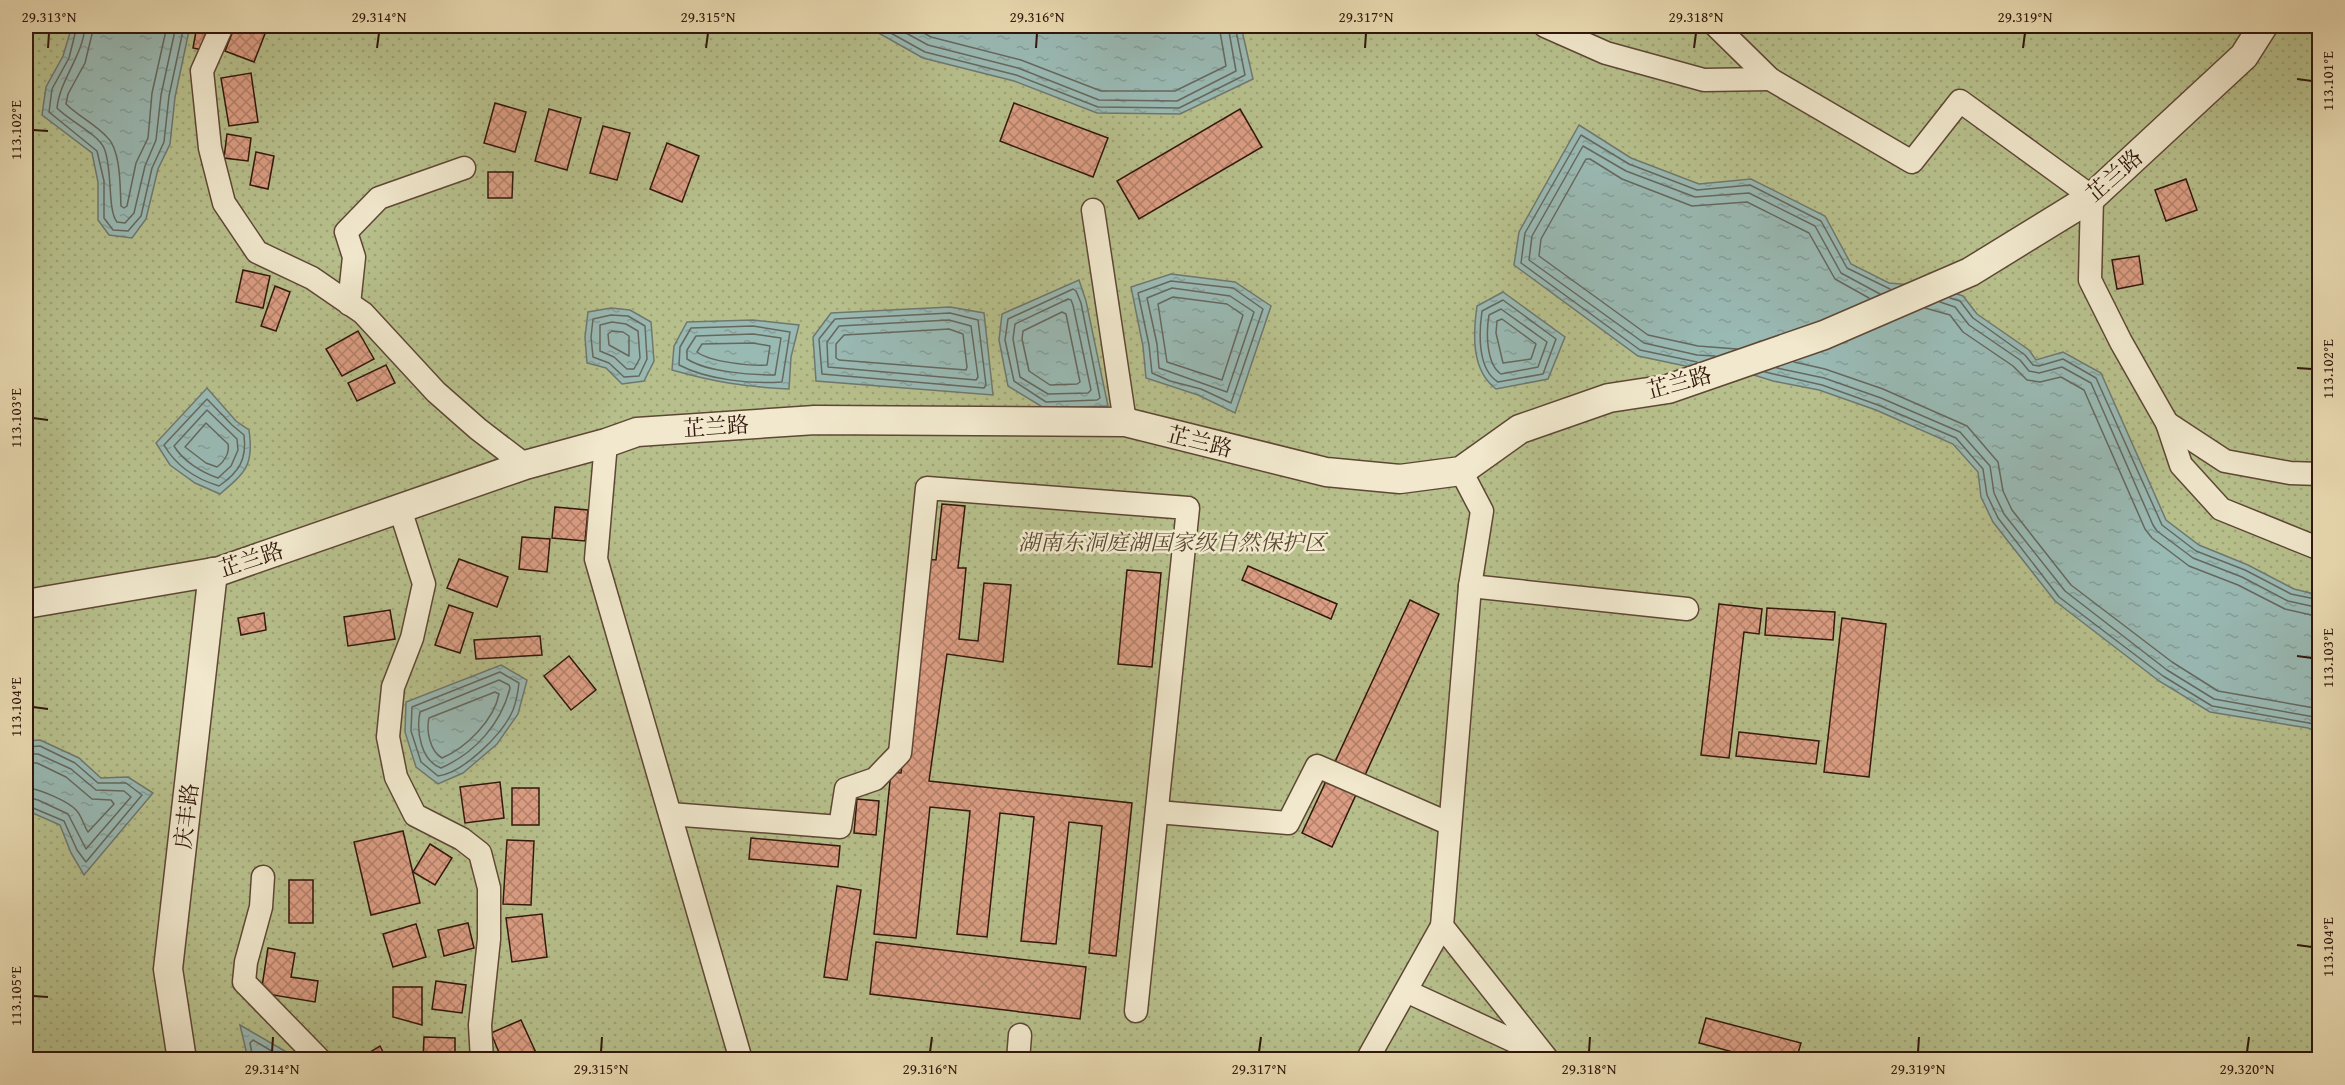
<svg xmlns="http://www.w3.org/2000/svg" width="2345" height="1085" font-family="'Gentium Book Plus','Noto Serif SC',serif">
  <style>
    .park { fill: url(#park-dots); stroke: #746b4c; stroke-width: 1.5 }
    .water { fill: url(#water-ripples); stroke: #6f7870; stroke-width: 1.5 }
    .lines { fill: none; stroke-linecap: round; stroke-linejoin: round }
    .shore { stroke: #65685f; stroke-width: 1.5 }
    .building { fill: url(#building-cross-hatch); stroke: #31160b; stroke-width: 1.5 }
    .minor-casing { stroke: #5f4735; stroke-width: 25 }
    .tertiary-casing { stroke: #5f4735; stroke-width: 31 }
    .minor { stroke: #f1e8cd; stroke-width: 22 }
    .tertiary { stroke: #f1e8cd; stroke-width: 28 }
    .ticks { fill: none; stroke: #31160b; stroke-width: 2 }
    .labels { text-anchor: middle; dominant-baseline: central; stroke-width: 5; stroke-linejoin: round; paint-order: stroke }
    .street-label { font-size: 22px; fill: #31160b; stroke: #f1e8cd }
    .park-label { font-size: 22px; font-style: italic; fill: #594932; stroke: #f1e8cd }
    .neatline { fill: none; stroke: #31160b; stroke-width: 2 }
    .ticks-label { font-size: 15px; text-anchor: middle; fill: #31160b }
  </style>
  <defs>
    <pattern id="park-dots" width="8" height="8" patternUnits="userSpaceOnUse" patternTransform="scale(1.5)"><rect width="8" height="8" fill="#b7c08c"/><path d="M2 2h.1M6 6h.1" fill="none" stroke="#9ea477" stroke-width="1.8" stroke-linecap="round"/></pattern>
    <pattern id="water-ripples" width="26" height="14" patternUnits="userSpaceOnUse" patternTransform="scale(1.5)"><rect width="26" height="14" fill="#99b9b3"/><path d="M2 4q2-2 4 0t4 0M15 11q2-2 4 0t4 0" fill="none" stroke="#849e99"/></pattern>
    <pattern id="building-cross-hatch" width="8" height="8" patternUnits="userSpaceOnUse" patternTransform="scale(1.5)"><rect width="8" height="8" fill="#dc9e84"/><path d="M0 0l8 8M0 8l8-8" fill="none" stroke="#b3806a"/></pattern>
  </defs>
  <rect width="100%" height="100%" fill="#eadbb2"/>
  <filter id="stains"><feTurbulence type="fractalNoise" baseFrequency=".00333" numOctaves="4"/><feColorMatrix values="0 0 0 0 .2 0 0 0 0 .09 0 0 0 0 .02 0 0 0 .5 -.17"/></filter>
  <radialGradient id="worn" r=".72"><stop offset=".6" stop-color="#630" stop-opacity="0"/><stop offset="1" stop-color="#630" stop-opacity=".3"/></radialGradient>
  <rect class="park" x="26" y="26" width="2293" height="1033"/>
  <g class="water">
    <path d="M72,26H190L175,97L170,144L158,169L146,219L132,238L109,235L98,220V182L92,153L42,115L46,87L63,56Z"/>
    <path d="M866,26H1241L1253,79L1180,114L1097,113L1014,81L923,58Z"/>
    <path d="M1579,125L1631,158L1699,184L1751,179L1825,216L1851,264L1889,283L1935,287L1963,296L1977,314L2029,350L2036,360L2063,352L2101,373L2166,520L2199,545L2248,565L2294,589L2319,595V733L2308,728L2210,712L2159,681L2055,601L1993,522L1981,497L1978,472L1953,444L1876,410L1819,390L1773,381L1741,371L1695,368L1638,356L1514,265L1519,232Z"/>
    <path d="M1171,274L1235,282L1271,306L1235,413L1198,395L1146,378L1143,346L1131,287Z"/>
    <path d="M1079,280L1086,301L1108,406L1044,408L1008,386L999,340L1002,314Z"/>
    <path d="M1503,292L1565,337L1548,379L1496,389C1471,370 1473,334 1477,306Z"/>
    <path d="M950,307L984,313L993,395L816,381L813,337L831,313Z"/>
    <path d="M611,308L630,310L651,322L654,361L644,381L622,384L606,368L587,363L585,337L588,312Z"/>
    <path d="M753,320L799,325L791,357L789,389C746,387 714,382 672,370L674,346L687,322Z"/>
    <path d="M207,388L236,421L249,430C254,465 246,472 220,494L195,483L170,465L156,443Z"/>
    <path d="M501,665L527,680L518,714L497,744L463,773L438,784L416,767L405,732L406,702Z"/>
    <path d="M40,740L79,758L101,778L128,777L153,793L84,875L71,853L60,825L26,810V741Z"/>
    <path d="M240,1025L295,1057L299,1059H248Z"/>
  </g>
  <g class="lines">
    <g class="shore">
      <path d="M77,26L69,58L52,89L49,112L97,151L104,181V218L113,230L128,231L141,216L152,168L164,142L169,96L184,26"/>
      <path d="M85,26C83,56 60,79 57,108C68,120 98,134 104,148C113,168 107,210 117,222L125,223L134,213L145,166L156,140L161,95L176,26"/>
      <path d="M94,26L85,63L68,94L66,104C78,116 95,124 107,137C121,150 120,187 121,206L124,208L127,206L136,163L148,138L152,93L167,26"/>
      <path d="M878,26L925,52L1016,75L1098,107L1179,108L1245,75L1235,26"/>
      <path d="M893,26L928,45L1018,68L1099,100L1177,101L1236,71L1228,26"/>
      <path d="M911,26L931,37L1021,60L1101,91H1175L1226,66L1219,26"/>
      <path d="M1171,281L1233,288L1263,309L1231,403L1201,389L1170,381L1152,373L1149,345L1138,293Z"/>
      <path d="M1172,288L1230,296L1254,312L1227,392L1159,368L1157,344L1147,298Z"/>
      <path d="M1073,289L1076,291L1081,303L1100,398L1097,400L1046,402L1014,381L1005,340L1008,319Z"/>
      <path d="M1173,297L1227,304L1243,315L1222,380L1167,362L1158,304Z"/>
      <path d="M1950,298L1960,301L1973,318L2025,355L2033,365L2039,366L2063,359L2096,378L2162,525L2196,551L2245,570L2291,594L2320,600"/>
      <path d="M1068,299L1071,300L1073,305L1091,390L1088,393L1048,394L1020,377L1013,339L1015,324Z"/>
      <path d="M1503,300L1556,339L1543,374L1498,382C1477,369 1479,332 1482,311Z"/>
      <path d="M1940,302L1955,307L1969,325L2020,360L2029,371L2039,373L2062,367L2091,383L2153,525L2157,531L2193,558L2242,577L2288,601L2320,608"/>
      <path d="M1925,308L1950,315L1963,332L2013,366L2027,380L2040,382L2061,377L2084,390L2145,529L2152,538L2189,566L2238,585L2285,609L2320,617"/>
      <path d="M1501,309L1547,342L1538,367L1501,374C1486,364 1486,332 1489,315Z"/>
      <path d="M1062,312L1066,314L1080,382L1077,384L1050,385L1029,371L1022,339L1023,331Z"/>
      <path d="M950,313L978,320L986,385L984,388L822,374L819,339L835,319Z"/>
      <path d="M611,315L628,316L645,326L647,359L639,376L624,377L609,363L593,357L591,337L593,319Z"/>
      <path d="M1502,319L1536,344L1531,359L1503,363L1496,333L1497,321Z"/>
      <path d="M949,320L971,326L978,377L976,380L828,367L827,342L839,326Z"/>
      <path d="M612,322L626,324L638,331L640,358L634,369H627L614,357L600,351V325Z"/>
      <path d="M753,326L790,332L782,382C750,384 708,380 679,365L680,347L691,328Z"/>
      <path d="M949,329L963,334L967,367L966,370L839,360L836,358V344L844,335Z"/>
      <path d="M612,331L623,332L629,336V356L609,345L608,334Z"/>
      <path d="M753,334L781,338L775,375C751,375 707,372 687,359V350L696,336Z"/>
      <path d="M753,343L770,346L767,365C750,366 710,362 697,352L702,344Z"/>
      <path d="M1737,349L1698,346L1648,335L1539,256L1541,239L1586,159H1590L1622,179L1692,206L1747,202L1809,233L1835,279L1869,298"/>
      <path d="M1715,356L1697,355L1644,343L1529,260L1532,236L1583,146L1626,171L1695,197L1749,193L1815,226L1841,273L1880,294"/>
      <path d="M1697,362L1640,350L1521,263L1525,233L1581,135L1629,164L1697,190L1750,185L1821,221L1847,268L1890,289"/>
      <path d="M1794,362L1825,369L1883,389L1967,426L1998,462L2003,491L2012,510L2071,585L2172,662L2218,691L2320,709"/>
      <path d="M1777,368L1824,378L1881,398L1960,432L1990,466L1994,493L2004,514L2065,591L2167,670L2214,699L2320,718"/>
      <path d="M1765,372L1822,385L1878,405L1956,438L1983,469L1987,495L1998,518L2059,597L2163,676L2212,706L2309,723L2320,726"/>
      <path d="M207,399L232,425L244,435C247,460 239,472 219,486C196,479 176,466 164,445Z"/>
      <path d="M207,410L237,439L238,450L231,466L218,478C201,472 183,461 174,446Z"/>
      <path d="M206,423L228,444C230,453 224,462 217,467L206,463L185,447Z"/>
      <path d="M500,672L519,683C518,692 516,702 513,710C503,734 463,773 438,776L421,762L411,731L412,707Z"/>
      <path d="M499,680L509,685L510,688C501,724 475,753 441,768C421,761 416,731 420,712Z"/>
      <path d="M495,692L499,694C494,720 466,748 442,758C430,751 426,731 429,718Z"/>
      <path d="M26,747L40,746L75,763L98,783H126L142,795L86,862L77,850L64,821L26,805"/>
      <path d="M26,754H38L71,769L96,790L124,791L131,797L86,849L68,814L38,800L26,797"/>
      <path d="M26,763H37L66,777L92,799L111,800L114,804L88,832C84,826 82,817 77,811C70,802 38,788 26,788"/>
      <path d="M253,1060L250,1043L253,1040L287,1060"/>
    </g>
  </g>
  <g class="building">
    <path d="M197,26H207L203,50L193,48Z"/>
    <path d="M235,26H268L254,62L225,51Z"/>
    <path d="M251,73L258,122L229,126L221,78Z"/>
    <path d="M495,103L526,112L515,152L484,143Z"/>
    <path d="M1014,103L1108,138L1093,177L1000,141Z"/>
    <path d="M549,109L581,118L567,170L535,161Z"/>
    <path d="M1240,109L1262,147L1139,219L1117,181Z"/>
    <path d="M603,126L630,133L617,180L590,173Z"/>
    <path d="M227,134L251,138L248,161L224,158Z"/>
    <path d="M667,143L699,156L682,202L650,189Z"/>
    <path d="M256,152L274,156L268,189L250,185Z"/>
    <path d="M488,172H513L512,198H488Z"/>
    <path d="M2186,179L2197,210L2166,221L2155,190Z"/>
    <path d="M2139,256L2143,284L2117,289L2112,260Z"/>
    <path d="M243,270L270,276L263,308L236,302Z"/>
    <path d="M275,286L290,292L276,331L261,326Z"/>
    <path d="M358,331L374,359L342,376L326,349Z"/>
    <path d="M386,365L395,383L357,401L348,383Z"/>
    <path d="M942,504L965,506L958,568H966L959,639L978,641L984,583L1011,585L1003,662L947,654L929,781L1132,803L1116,956L1089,953L1102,826L1069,822L1056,944L1021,941L1034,817L1000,813L987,937L957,934L970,811L930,807L916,938L874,934L891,772L901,773L924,559L936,560Z"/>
    <path d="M555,507L588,510L585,541L552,538Z"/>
    <path d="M522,537L550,539L547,572L519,569Z"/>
    <path d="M459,559L508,577L497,607L447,588Z"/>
    <path d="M1248,566L1337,604L1331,619L1242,580Z"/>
    <path d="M1127,570L1161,573L1152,667L1118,664Z"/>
    <path d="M1410,600L1439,614L1332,847L1302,833Z"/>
    <path d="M1719,604L1762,609L1759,634L1744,632L1729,758L1701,755Z"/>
    <path d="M449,605L473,613L460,653L435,645Z"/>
    <path d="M1767,608L1835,612L1833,640L1765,635Z"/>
    <path d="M390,610L395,639L348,646L344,617Z"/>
    <path d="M264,613L266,630L241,635L238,618Z"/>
    <path d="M1842,618L1886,624L1869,777L1824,772Z"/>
    <path d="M540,636L542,655L476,659L474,640Z"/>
    <path d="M569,656L596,690L571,710L544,676Z"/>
    <path d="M1739,732L1819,741L1816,764L1736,756Z"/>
    <path d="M500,782L504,818L465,823L460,787Z"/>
    <rect x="512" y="788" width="27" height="37"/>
    <path d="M857,799L879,801L876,835L854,833Z"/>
    <path d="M403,831L420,903L371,915L354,842Z"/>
    <path d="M751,838L840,846L838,867L749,859Z"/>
    <path d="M507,840L534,841L531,905L503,904Z"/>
    <path d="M430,844L452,858L435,885L413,872Z"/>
    <rect x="289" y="880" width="24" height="43"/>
    <path d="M837,886L861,890L847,980L824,977Z"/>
    <path d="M542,914L547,957L512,962L506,918Z"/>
    <path d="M468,923L474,948L444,956L438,930Z"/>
    <path d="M416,924L426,957L393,967L383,934Z"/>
    <path d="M876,942L1086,967L1080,1019L870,994Z"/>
    <path d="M268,948L295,953L291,977L318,981L315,1002L261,993Z"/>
    <path d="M436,981L466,985L462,1013L432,1009Z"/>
    <path d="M393,987H422V1025L393,1017Z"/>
    <path d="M1706,1018L1801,1043L1796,1060H1763L1699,1043Z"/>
    <path d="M521,1020L537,1055L527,1060H502L491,1033Z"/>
    <path d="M424,1037L455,1038V1060H423Z"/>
    <path d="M380,1046L387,1060H357Z"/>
  </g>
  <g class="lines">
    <defs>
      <g id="minor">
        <path d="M222,26L202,71L210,148L224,203L257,252L312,278L363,313L436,392L478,429L525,465"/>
        <path d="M1545,26L1606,53L1704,80L1770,79"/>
        <path d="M1716,26L1770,79L1912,162L1960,101L2092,197L2090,280L2121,342L2167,423L2181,465L2221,509L2320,549"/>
        <path d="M1093,210L1125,422"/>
        <path d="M349,304L354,257L346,232L379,198L464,168"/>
        <path d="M2167,423L2225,461L2290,473L2320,474"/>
        <path d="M606,443L596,559L741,1060"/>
        <path d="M1461,471L1482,511L1470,586L1442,926L1548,1060"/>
        <path d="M400,509L424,584L412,638L393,687L388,737L396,777L415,815L462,839L480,853L489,888V939L480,1025L482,1060"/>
        <path d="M1470,586L1687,609"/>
        <path d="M1157,812L1288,823L1317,766L1450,824"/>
        <path d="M670,814L840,827L846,789L875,779L900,753L927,488L1188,508L1136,1011"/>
        <path d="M263,877L261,907L246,962L244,982L320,1060"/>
        <path d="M1406,991L1540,1053"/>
        <path d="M1018,1060L1020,1035"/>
        <path d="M1367,1060L1442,926"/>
      </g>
      <g id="tertiary">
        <path d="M26,604L220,571L525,465L606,443L637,432L815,420L1125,422L1326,472L1400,479L1461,471L1520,429L1609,398L1668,389L1824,335L1970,272L2092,197L2244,56L2263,26"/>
        <path d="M182,1060L168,969L213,572"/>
      </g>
    </defs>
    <use href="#minor" class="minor-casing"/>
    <use href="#tertiary" class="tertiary-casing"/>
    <use href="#minor" class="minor"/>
    <use href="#tertiary" class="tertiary"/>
  </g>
  <path class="ticks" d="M48,48L49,33M377,48L379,33M706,48L708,33M1036,48L1037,33M1365,48L1366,33M1694,48L1696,33M2023,48L2025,33M2297,79L2312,81M33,130L48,131M2297,368L2312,369M33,418L48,420M2297,656L2312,658M33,707L48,709M2297,945L2312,947M33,996L48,997M272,1052L273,1037M601,1052L602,1037M930,1052L932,1037M1259,1052L1261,1037M1589,1052L1590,1037M1918,1052L1919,1037M2247,1052L2249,1037"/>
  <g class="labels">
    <g class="street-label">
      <text transform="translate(2114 175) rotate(-41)">芷兰路</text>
      <text transform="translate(1679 382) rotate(-15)">芷兰路</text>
      <text transform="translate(716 426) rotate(-4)">芷兰路</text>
      <text transform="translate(1200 441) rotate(14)">芷兰路</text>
      <text transform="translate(251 559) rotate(-18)">芷兰路</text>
      <text transform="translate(186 816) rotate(-83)">庆丰路</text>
    </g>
    <g class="park-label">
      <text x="1172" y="542">湖南东洞庭湖国家级自然保护区</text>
    </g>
  </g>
  <rect width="2345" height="1085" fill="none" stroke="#eadbb2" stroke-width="66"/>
  <rect x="33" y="33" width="2279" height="1019" class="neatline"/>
  <g class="ticks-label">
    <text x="49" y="22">29.313°N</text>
    <text x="379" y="22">29.314°N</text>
    <text x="708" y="22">29.315°N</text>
    <text x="1037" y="22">29.316°N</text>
    <text x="1366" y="22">29.317°N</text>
    <text x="1696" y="22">29.318°N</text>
    <text x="2025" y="22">29.319°N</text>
    <text transform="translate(2328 81) rotate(-90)" y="5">113.101°E</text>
    <text transform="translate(16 130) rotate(-90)" y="5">113.102°E</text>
    <text transform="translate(2328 369) rotate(-90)" y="5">113.102°E</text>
    <text transform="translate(16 418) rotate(-90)" y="5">113.103°E</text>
    <text transform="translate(2328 658) rotate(-90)" y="5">113.103°E</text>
    <text transform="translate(16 707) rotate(-90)" y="5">113.104°E</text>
    <text transform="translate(2328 947) rotate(-90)" y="5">113.104°E</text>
    <text transform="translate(16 996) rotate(-90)" y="5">113.105°E</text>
    <text x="272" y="1074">29.314°N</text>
    <text x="601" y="1074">29.315°N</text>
    <text x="930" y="1074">29.316°N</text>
    <text x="1259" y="1074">29.317°N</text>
    <text x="1589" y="1074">29.318°N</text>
    <text x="1918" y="1074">29.319°N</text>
    <text x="2247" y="1074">29.320°N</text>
  </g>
  <rect width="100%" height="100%" filter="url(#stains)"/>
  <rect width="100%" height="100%" fill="url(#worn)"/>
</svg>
